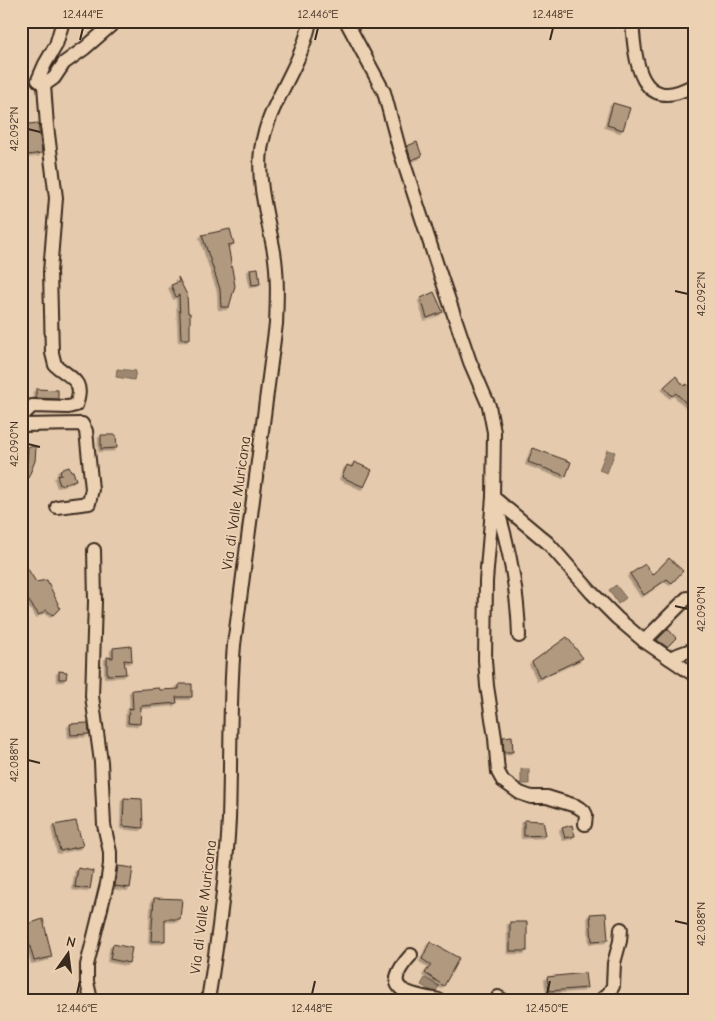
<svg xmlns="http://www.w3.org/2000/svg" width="715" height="1021" font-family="'Comic Neue',sans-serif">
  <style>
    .water { fill: #9d8770; stroke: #76624f }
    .building { fill: #b19980; stroke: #3b2a1e; filter: url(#shadow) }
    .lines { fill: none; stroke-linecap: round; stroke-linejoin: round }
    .minor-casing { stroke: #3b2a1e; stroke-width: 16 }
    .minor { stroke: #ecd1b3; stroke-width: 12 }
    .ticks { fill: none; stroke: #3b2a1e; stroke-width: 2 }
    .labels { text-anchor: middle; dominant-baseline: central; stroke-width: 4; stroke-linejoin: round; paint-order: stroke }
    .street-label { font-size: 15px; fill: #3b2a1e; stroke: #ecd1b3 }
    .neatline { fill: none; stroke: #3b2a1e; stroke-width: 2 }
    .ticks-label { font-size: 12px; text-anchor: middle; fill: #3b2a1e }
  </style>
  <defs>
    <filter id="shadow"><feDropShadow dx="-2.5" dy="2.5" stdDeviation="0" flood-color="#0004"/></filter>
  </defs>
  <rect width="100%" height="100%" fill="#e5caad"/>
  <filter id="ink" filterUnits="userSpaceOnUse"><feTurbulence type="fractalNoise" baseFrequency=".02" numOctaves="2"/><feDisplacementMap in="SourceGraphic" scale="10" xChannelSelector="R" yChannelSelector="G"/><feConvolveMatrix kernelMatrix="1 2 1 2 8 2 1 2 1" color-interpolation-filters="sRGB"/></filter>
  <g filter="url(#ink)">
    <g class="water">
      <path d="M117,369L136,371L134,380L116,377Z"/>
      <path d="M607,450L615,452L607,473L599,470Z"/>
      <path d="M616,585L626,598L618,604L609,590Z"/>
      <rect x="521" y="769" width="8" height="15"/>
      <path d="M425,978L439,986L435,993L421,985Z"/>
    </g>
    <g class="building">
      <path d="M613,103L630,108L623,130L607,125Z"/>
      <path d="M38,123L42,153L21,156V125Z"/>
      <path d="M417,142L422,156L411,160L407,146Z"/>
      <path d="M230,229L234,244L228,245L235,286L229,307H221L220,289L202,235Z"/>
      <path d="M258,268L260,284L252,285L250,269Z"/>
      <path d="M178,277L187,295L188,313H190V339H181L179,295L176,297L171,285L179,282Z"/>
      <path d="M434,292L443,312L427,318L421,298Z"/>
      <path d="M676,376L684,386L687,384L694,392V411L676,393L672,396L664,387Z"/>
      <path d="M36,389L58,390V399L36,398Z"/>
      <path d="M101,435H116L117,448L101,449Z"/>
      <path d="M28,446L36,447L35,461L22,493L21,459L27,462Z"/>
      <path d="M533,448L571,462L566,476L528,462Z"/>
      <path d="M354,462L372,470L364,487L342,477L347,465L352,467Z"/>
      <path d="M69,467L71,471H73L76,480L60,485L57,476L61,475L60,470Z"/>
      <path d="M21,558L36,582L47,580L60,608L53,615L46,610L39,615L23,593L21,594Z"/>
      <path d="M669,558L683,571L672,583L667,579L644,595L630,574L645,564L653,575Z"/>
      <path d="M668,629L676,638L667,647L657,640Z"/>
      <path d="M567,637L583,658L540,678L532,662Z"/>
      <path d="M131,646L132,661L124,660L126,674L107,675V657L113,658V648Z"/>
      <path d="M59,671L67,672L66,679H59Z"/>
      <path d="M179,684H192V697H176L177,703L141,706L140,724L128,723L129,708L133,709L132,690L159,688L160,690L179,689Z"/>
      <path d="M88,723L89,734L71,735L70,724Z"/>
      <path d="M512,736L513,752H504L503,737Z"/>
      <path d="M124,798L142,799L143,828L123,826Z"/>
      <path d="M524,820L543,821L546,835L524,836Z"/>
      <path d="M76,821L83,846L60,851L54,825Z"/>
      <path d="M572,825L575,836L565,838L562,828Z"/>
      <path d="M118,866L133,868L130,888L115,886Z"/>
      <path d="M78,868L93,871L90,889L75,887Z"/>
      <path d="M154,898L182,899L180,919H165V941H151Z"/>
      <path d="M606,913L608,940L592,941L590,914Z"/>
      <path d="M43,919L52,957L34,961L27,936L26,937L22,926Z"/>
      <rect x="510" y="922" width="17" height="29"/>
      <path d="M430,942L459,958L444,986L425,973L431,965L422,959Z"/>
      <path d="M113,944L132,948L129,963L110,959Z"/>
      <path d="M585,973L587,988L549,991L547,977Z"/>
    </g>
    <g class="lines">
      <defs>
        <g id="minor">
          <path d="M63,21L56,45L45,64L38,80L44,85L54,78L64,63L85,48L116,21"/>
          <path d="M346,21L384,92L399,148L437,265L470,362L489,406L494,432L493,497L548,543L591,592L617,618L644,641L694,675"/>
          <path d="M632,21C635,60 639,116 694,85"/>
          <path d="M21,417L32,406L68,407L76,405C85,381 72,379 55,365L52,353L50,272L56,198L47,126L44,85"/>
          <path d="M21,425L82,424L86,431L92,489L89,503L57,507"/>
          <path d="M493,497L486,581L485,660L487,686L495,738L498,772L503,781L520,793L531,797H547L576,806L584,811L586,815L585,824"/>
          <path d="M495,501C509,546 518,589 519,636"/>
          <path d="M644,641L687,598"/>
          <path d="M669,658L694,649"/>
          <path d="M411,955C378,991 408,994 439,1000"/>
          <path d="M498,997L503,1000"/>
          <path d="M91,1000L87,982V965L107,884L110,864V852L104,825L101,762L92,696L95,602L94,550"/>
          <path d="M208,1000C218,940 226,879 229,819C231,761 229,703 234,645L276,324C277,300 278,276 274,252C268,218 257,184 261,150C267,104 302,67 310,21"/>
          <path d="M601,1000L609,993L613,986L614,963L620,941L621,929"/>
        </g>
      </defs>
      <use href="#minor" class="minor-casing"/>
      <use href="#minor" class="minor"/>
    </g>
  </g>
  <path class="ticks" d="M80,40L83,28M315,40L318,28M550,40L553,28M28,129L40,132M675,291L688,294M28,444L40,447M675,606L688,609M28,760L40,763M675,921L688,924M77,994L80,981M312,994L315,981M547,994L550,981"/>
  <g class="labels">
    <g class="street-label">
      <text transform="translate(236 503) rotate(-82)">Via di Valle Muricana</text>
      <text transform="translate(203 907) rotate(-83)">Via di Valle Muricana</text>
    </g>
  </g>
  <rect width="715" height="1021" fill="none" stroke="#ecd1b3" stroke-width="55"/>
  <g transform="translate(68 954) rotate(14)" stroke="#ecd1b3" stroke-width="4" paint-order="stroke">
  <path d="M0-4L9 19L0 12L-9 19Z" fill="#3b2a1e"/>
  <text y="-8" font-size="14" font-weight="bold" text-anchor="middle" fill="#3b2a1e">N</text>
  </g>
  <rect x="28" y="28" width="660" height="966" class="neatline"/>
  <g class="ticks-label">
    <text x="83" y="18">12.444°E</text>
    <text x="318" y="18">12.446°E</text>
    <text x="553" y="18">12.448°E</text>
    <text transform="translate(14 129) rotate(-90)" y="4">42.092°N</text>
    <text transform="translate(701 294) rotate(-90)" y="4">42.092°N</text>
    <text transform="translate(14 444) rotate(-90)" y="4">42.090°N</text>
    <text transform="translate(701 609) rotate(-90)" y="4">42.090°N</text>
    <text transform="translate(14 760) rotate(-90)" y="4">42.088°N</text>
    <text transform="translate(701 924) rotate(-90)" y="4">42.088°N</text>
    <text x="77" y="1012">12.446°E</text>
    <text x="312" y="1012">12.448°E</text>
    <text x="547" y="1012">12.450°E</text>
  </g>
</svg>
